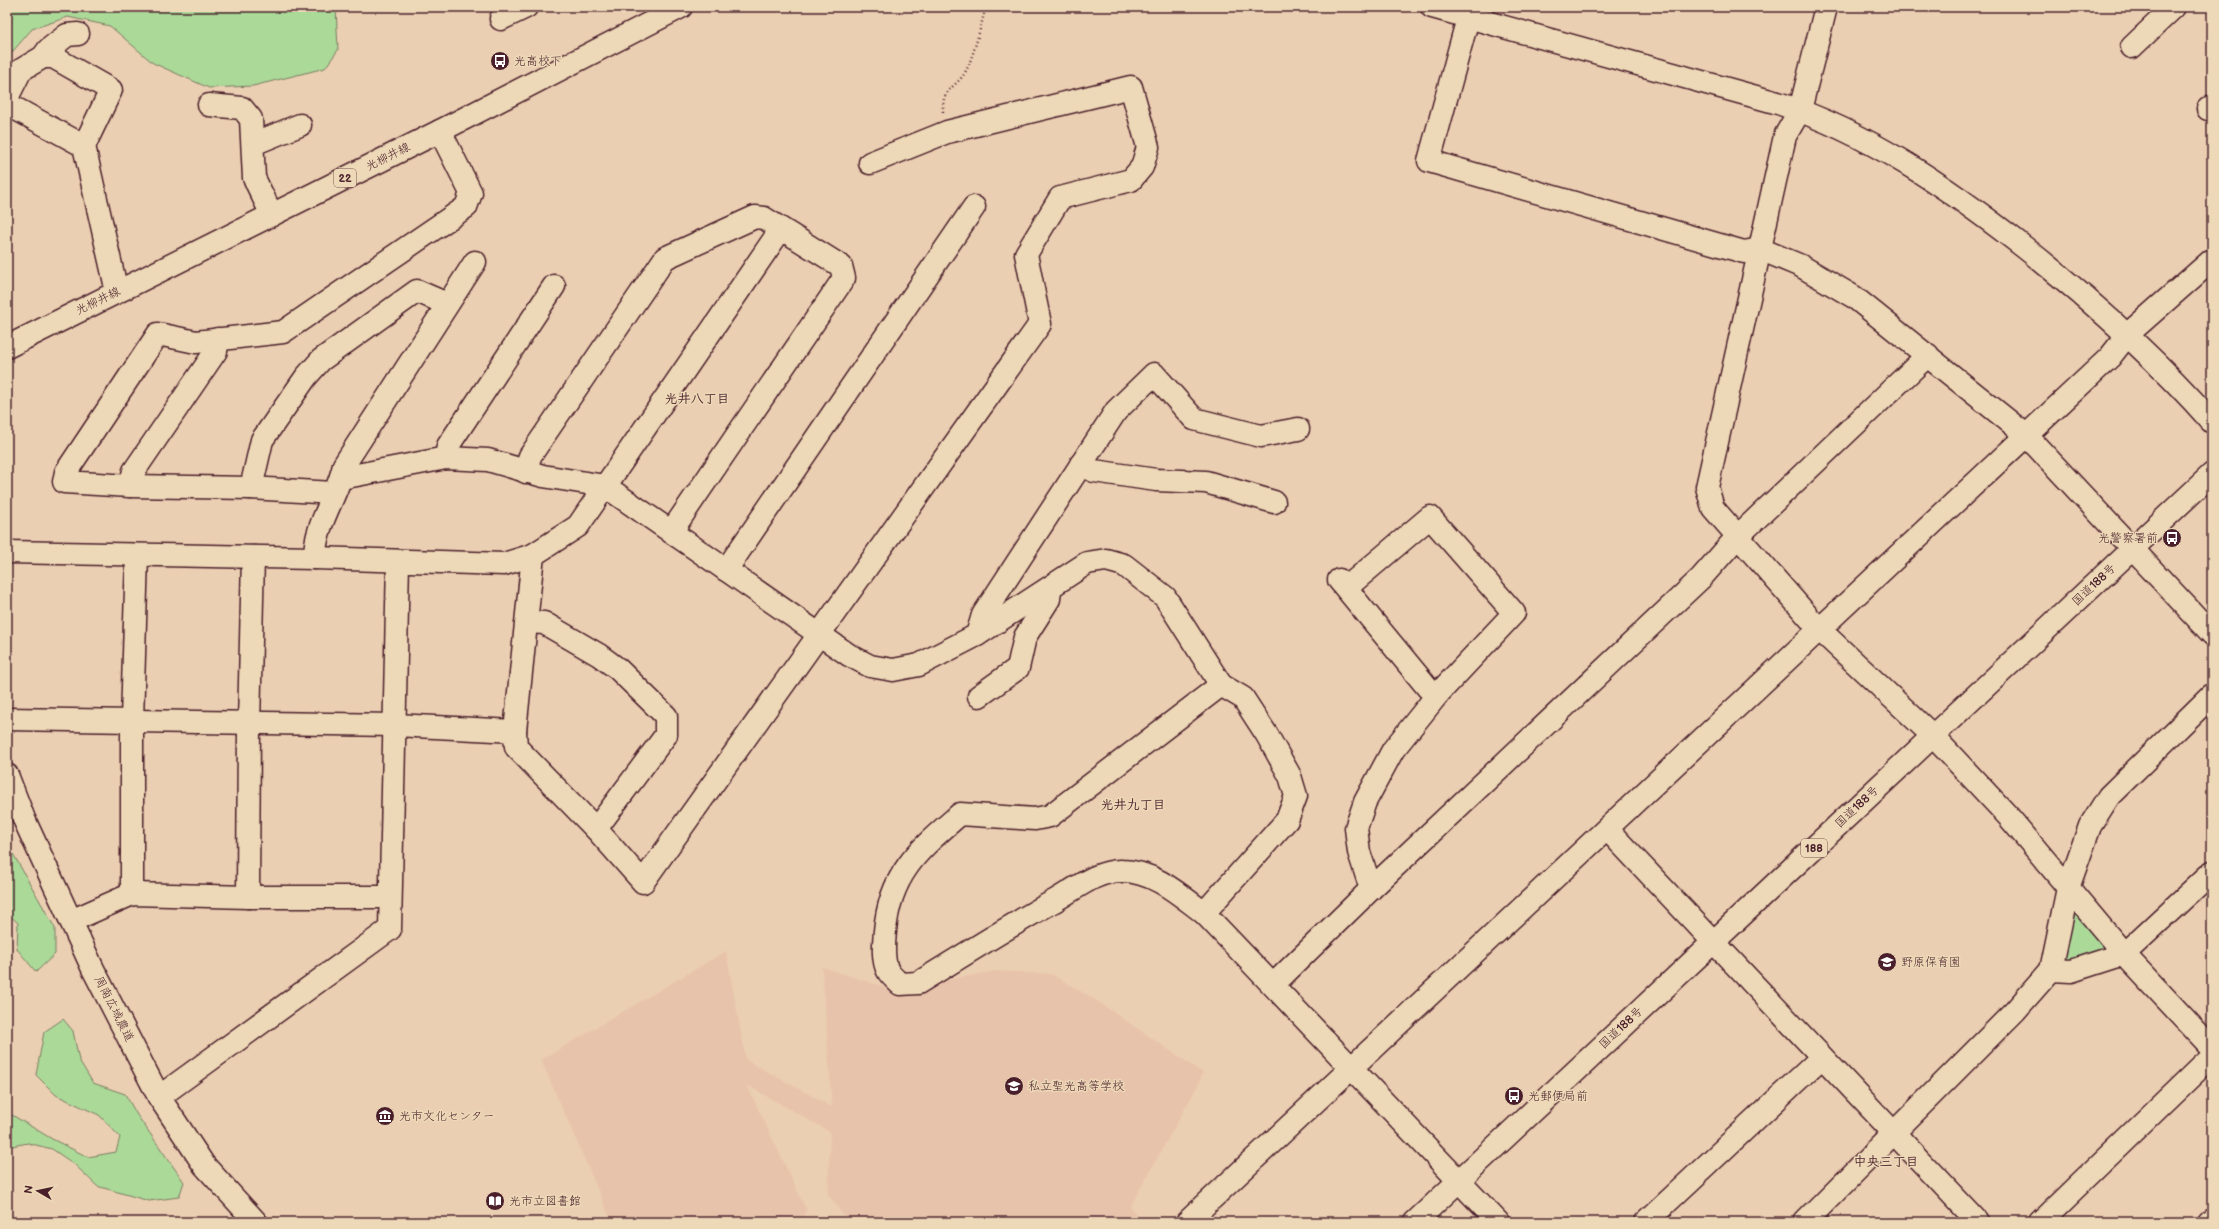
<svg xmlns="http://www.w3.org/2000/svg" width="2219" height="1229" font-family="'Balsamiq Sans','Klee One',sans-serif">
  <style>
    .built { fill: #e8c3ab }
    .green { fill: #abd998; stroke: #7a7c62 }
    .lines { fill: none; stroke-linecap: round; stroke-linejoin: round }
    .minor-casing { stroke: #4a1f2b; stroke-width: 25 }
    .major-casing { stroke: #4a1f2b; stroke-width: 25 }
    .highway-casing { stroke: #4a1f2b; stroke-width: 25 }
    .path { stroke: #4a1f2b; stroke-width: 2.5; stroke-dasharray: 1 3; stroke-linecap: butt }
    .minor { stroke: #edd9b7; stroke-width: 22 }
    .major { stroke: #edd9b7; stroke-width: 22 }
    .highway { stroke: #edd9b7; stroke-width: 22 }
    .labels { text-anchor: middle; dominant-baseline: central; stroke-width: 3; stroke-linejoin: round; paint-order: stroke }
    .shield { fill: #edd9b7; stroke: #7b5755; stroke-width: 1 }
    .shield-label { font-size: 11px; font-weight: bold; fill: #4a1f2b }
    .poi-label { font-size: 12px; fill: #4a1f2b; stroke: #edd9b7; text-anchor: start }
    .street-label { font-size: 12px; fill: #4a1f2b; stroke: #edd9b7 }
    .neighbourhood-label { font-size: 13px; font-weight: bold; fill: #4a1f2b; stroke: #edd9b7 }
  </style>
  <rect width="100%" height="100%" fill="#ebcfb2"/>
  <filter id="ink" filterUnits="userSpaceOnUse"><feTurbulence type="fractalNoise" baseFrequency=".025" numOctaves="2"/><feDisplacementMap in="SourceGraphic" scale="8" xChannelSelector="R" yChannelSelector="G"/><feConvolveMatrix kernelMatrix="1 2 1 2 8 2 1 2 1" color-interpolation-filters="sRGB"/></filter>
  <g filter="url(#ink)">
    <path class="built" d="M726,951L746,1060L832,1107L822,967L910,995L947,980L995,971L1051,974L1094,999L1203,1073L1197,1087L1130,1207L1142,1222H848L828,1194L830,1132L747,1085L806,1209L803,1222H612L541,1060Z"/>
    <g class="green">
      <path d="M7,7H336L338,50L325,68L253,86L209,88L153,63L110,26L68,17L32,29L7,58Z"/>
      <path d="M7,843L55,928V954L36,972L17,949L18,923L7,913Z"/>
      <path d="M2061,897L2118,952L2056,966Z"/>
      <path d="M63,1019L73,1031L79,1060L93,1083L125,1094L137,1115L184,1182L179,1197L149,1201L97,1186L74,1164L52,1149L28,1143L7,1147V1112L52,1139L88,1157L116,1152L120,1137L99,1115L56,1095L36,1075L44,1032Z"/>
    </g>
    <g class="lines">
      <defs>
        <g id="minor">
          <path d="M1432,7L1778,103C1871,134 1947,187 2024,247C2092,301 2155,357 2212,422"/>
          <path d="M1471,7L1429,161L1744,252L1760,249L1801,266L1854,297L2026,435L2212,634"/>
          <path d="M1826,7L1800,110L1785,136L1707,487L1713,508L1820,630L1933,736L2008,816L2124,954L2212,1048"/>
          <path d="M501,19L526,7"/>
          <path d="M2132,47L2174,7"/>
          <path d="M43,57H53L111,90L84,146"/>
          <path d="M7,98L21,70L43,57L48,50L67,35L78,34"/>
          <path d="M7,104L84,146L117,292"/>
          <path d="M209,105L242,108L251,119L254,178L272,215"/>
          <path d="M2208,109L2212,106"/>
          <path d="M253,144L300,125"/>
          <path d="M446,458L448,446L554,286"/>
          <path d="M1081,464L1094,471L1156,480L1206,482L1274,502"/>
          <path d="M526,472L530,456L665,258L755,217L764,218L841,266L844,278L671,532"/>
          <path d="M341,478L446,458L488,460L543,476L605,486L849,655L870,666L893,670L919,665L977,635L1087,563L1106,560L1124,565L1165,597L1221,685L1243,698L1267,735L1290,776L1296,796L1287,820L1204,913"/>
          <path d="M130,486L134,471L216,351L218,339"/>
          <path d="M251,488L262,440L306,377L321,360L417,291L447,304"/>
          <path d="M333,493L251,488L130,486L64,482L66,472L158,334L196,342L283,332L466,207L471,193L440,131"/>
          <path d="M7,552L315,558L504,564L533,555L578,526L781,229"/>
          <path d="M533,555L515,731L516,747L596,829L643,882L1040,324L1026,254L1060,198L1131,180L1142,167L1148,147L1131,87L947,132L870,163"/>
          <path d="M315,558C314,525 338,496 344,465L475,262"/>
          <path d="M726,570L974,207"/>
          <path d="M1339,580L1428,688L1438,694"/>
          <path d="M1346,588L1430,517L1514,613L1438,694L1393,750L1365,802L1356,828L1359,852L1371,889"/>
          <path d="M527,622L544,623L599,655L618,669L666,716V735L596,829"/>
          <path d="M977,635L983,615L1116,411L1154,374L1194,419L1261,436L1298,429"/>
          <path d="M1221,685L1050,816L1035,819L960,814C919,850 890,873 885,931C884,942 882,960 888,971C890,975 896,980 900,984L918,983C964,955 1009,926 1056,900C1075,889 1098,870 1122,871C1154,871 1180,895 1204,913L1498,1222"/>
          <path d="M979,696L1018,668L1025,637L1049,599L1050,589"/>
          <path d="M7,719L395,725L515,731"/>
          <path d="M7,775L24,819L93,969L159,1097L204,1165L256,1222"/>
          <path d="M1607,829L1978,1222"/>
          <path d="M132,894V720L137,556"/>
          <path d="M248,897L249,724L253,557"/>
          <path d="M71,921L132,894L248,897H390"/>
          <path d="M2051,970L2071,971L2124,954L2212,872"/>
          <path d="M1273,985L1371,889L1701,578L1737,537L1928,355"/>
          <path d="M159,1097L390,929L398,561"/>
          <path d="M1187,1222L2110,357L2128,334L2212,260"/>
          <path d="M1646,1222L1822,1057"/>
          <path d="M1805,1222L2015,1011L2051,970L2068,888L2090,826L2109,796L2212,695"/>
          <path d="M2040,1222L2212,1056"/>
          <path d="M2209,1222L2212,1219"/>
        </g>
        <path id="major" d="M7,347L440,131L681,7"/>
        <path id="highway" d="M1415,1222L2212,474"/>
      </defs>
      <use href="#minor" class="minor-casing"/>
      <use href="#major" class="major-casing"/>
      <use href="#highway" class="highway-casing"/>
      <path class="path" d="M943,112C942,91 950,91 962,77C972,65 981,24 986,7"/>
      <use href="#minor" class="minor"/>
      <use href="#major" class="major"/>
      <use href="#highway" class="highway"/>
    </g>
  </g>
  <defs>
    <symbol id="bus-disc" viewBox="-11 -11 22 22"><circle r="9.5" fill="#4a1f2b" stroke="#edd9b7"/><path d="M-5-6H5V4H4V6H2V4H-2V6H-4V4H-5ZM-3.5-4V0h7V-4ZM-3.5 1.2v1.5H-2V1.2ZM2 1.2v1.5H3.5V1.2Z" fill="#fff"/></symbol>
    <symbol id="school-disc" viewBox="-11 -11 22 22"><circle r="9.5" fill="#4a1f2b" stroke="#edd9b7"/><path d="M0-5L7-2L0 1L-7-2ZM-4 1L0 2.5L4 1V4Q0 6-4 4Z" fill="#fff"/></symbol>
    <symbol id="museum-disc" viewBox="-11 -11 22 22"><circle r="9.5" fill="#4a1f2b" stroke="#edd9b7"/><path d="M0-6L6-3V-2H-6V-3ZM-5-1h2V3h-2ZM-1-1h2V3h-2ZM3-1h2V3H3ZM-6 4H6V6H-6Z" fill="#fff"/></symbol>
    <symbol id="library-disc" viewBox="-11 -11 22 22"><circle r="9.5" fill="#4a1f2b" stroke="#edd9b7"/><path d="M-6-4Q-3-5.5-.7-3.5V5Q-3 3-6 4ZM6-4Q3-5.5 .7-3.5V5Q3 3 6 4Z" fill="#fff"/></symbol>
  </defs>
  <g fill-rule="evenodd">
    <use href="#bus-disc" x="489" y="50" width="22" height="22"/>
    <use href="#bus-disc" x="2161" y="527" width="22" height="22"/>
    <use href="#school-disc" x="1876" y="951" width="22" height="22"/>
    <use href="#school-disc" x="1003" y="1075" width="22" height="22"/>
    <use href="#bus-disc" x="1503" y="1085" width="22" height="22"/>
    <use href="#museum-disc" x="374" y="1105" width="22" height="22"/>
    <use href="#library-disc" x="484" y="1190" width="22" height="22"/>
  </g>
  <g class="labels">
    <g class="shield">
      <rect x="334" y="169" width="22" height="18" rx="3"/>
      <rect x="1801" y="839" width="26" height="18" rx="3"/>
    </g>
    <g class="shield-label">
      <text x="345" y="178">22</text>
      <text x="1814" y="848">188</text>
    </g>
    <g class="poi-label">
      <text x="514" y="61">光高校下</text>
      <text x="2158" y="538" text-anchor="end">光警察署前</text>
      <text x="1901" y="962">野原保育園</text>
      <text x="1028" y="1086">私立聖光高等学校</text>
      <text x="1528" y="1096">光郵便局前</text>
      <text x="399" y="1116">光市文化センター</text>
      <text x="509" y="1201">光市立図書館</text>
    </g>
    <g class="street-label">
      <text transform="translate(388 157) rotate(-27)">光柳井線</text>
      <text transform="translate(98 301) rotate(-26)">光柳井線</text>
      <text transform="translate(2094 585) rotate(-43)">国道188号</text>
      <text transform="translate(1857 807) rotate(-43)">国道188号</text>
      <text transform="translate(114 1009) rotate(63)">周南広域農道</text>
      <text transform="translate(1621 1028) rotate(-43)">国道188号</text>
    </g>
    <g class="neighbourhood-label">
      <text x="697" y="399">光井八丁目</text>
      <text x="1133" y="805">光井九丁目</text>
      <text x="1886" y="1162">中央三丁目</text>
    </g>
  </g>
  <rect width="2219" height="1229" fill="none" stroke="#edd9b7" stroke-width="24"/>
  <rect x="12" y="12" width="2195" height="1205" fill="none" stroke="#4a1f2b" stroke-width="1.5" filter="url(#ink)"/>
  <g transform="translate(38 1191) rotate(279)" stroke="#edd9b7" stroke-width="3" paint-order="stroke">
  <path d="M0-3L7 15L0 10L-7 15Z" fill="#4a1f2b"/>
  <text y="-6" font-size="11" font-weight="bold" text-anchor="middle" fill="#4a1f2b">N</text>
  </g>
</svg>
